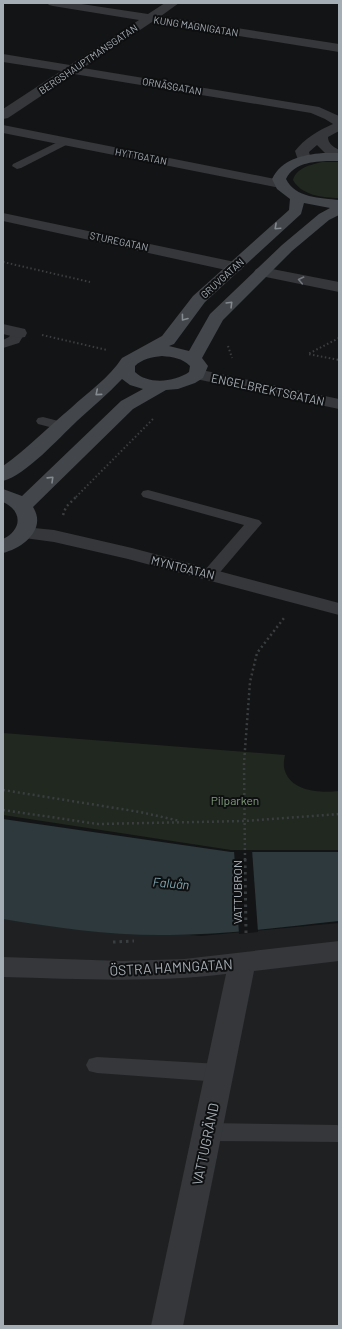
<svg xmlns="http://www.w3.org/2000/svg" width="342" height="1329" font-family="Barlow,sans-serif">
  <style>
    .built { fill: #1f2022 }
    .green { fill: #202820 }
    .water { fill: #2d393d }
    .pier { fill: #131415 }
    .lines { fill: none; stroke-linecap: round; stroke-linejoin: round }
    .path-far2 { stroke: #3b3e41; stroke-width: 2; stroke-dasharray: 1.5 2.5; stroke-linecap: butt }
    .path-far1 { stroke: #3b3e41; stroke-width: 2.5; stroke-dasharray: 2 3; stroke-linecap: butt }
    .path { stroke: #3b3e41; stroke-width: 3; stroke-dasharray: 2.5 4; stroke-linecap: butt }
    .service { fill: #35373a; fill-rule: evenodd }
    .pedestrian { fill: #35373a; fill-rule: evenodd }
    .minor { fill: #35373a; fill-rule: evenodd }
    .tertiary { fill: #35373a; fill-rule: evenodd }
    .secondary { fill: #43464a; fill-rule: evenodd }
    .oneway { stroke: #838a90 }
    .oneway2 { stroke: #73787e }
    .labels { text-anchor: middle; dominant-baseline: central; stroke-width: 4; stroke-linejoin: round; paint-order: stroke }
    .far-street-label { font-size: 10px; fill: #a6aeb5; stroke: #0e0f10 }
    .street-label { font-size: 12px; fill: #a6aeb5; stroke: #0e0f10 }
    .park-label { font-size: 12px; fill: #839f7d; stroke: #0e0f10 }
    .water-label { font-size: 13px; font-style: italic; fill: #7ea4af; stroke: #0e0f10 }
    .near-street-label { font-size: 14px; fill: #a6aeb5; stroke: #0e0f10 }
  </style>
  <rect width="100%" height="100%" fill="#131415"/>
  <path class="built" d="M3,918L201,936L339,923V1326H3Z"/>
  <g class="green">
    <path d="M322,162H339V198C323,198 301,195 293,180C297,167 311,165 322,162Z"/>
    <path d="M3,733L285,755C284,760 283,766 285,771C292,792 321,793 339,791V850H231L3,815Z"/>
  </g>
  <path class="water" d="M3,819L231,852H339V921C283,927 226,935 169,935C113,936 58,928 3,919Z"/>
  <path class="pier" d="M234,850H252L258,932L239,934Z"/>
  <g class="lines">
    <g class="path-far2">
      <path d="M3,262L90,282"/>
      <path d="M42,335L107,350"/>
      <path d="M339,338L308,354L339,360"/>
      <path d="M228,346L232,358"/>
      <path d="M76,497L153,419"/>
    </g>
    <g class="path-far1">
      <path d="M63,515L66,507L77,496"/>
      <path d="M3,790L140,812L180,821"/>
      <path d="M3,810L98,824L245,821L339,814"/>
      <path d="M245,860L244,763L250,682L257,653L284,618"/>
    </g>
    <g class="path">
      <path d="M245,859L246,934"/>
      <path d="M113,942L134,941"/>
    </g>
    <g class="service">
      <path d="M66,138L71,141L70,143L21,168L17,169L12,166L13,164Z"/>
      <path d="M19,329L24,330L25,333L19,343L3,348V340L9,337L14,330Z"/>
      <path d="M43,417L66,423L68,426L66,429L61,430L38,424L36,421L38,418Z"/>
      <path d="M148,490L259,520L262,523L216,577L210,579L204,577L202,574L204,571L244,525L143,497L141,494L143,491Z"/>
      <path d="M97,1057L220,1064L228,1067L231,1073L228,1079L220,1082L97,1073L89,1071L86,1065L89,1059Z"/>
      <path d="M207,1123L337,1125L339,1126V1142L207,1141L199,1138L196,1132L199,1126Z"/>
    </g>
    <path class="pedestrian" d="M202,1145L213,1148L217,1157L183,1326H151L187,1157L191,1148Z"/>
    <g class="minor">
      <path d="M47,3H75L148,14L165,3H179L161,16L339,44V52L152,22L83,68L319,107L339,116V131L328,137C328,144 334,147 339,150V160L325,153L317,145L309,152L311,160L309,163L304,164L299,163L295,151C304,139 319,130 333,124L325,119L311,113L74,74L8,118L3,119V109L61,71L3,62V54L70,65L139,20L53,6L49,5Z"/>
      <path d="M3,125L280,180L285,181L287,184L285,187L280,188L3,133Z"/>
      <path d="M3,213L235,262L241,264L243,267L241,270L235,272L3,221Z"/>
      <path d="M262,267L339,282V292L256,275L254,272L256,269Z"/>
      <path d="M3,324L25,329L27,333L25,337L19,338L3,334Z"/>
      <path d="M24,527L54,530L132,548L339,603V615L128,559L54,542L17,537L14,533L17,529Z"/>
      <path d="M339,941V961L254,971L217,1157L213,1166L202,1169L191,1166L187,1157L226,974C150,983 79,979 3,977V957L122,961L184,959Z"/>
    </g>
    <path class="tertiary" d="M197,369L339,399V409L191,378L188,374L191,370Z"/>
    <path class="secondary" d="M323,153H339V161C321,161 295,160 286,179C295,198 321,198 339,200V215L329,220L292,251L223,320L202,358L208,366L203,378L195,383L178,389L166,390L133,409L33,507C47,529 23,548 3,553V539C22,530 23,511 3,502V489L22,496L121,401L143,389L130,385L122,379C108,394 92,407 77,421C59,438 26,475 3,481V466C27,449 48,427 71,408C88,392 109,378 122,358L162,336L193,296L289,210L290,199L277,189L272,179C282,159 302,155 323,153ZM304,203L330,208L319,214L282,245L210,314L189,351L169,346L174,344L205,302L301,214ZM162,356C173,357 182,358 190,366L189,372C175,382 148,385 135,372V366C142,359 152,357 162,356Z"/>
  </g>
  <defs><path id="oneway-chevron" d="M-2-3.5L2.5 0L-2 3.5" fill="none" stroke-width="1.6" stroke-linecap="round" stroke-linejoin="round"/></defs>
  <g class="oneway">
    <use href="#oneway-chevron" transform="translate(277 227) rotate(137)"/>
    <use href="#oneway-chevron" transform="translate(230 304) rotate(-45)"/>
    <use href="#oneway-chevron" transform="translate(184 318) rotate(127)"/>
    <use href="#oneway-chevron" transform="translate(98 393) rotate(140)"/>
    <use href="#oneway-chevron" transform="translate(51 479) rotate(-44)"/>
  </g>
  <use class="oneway2" href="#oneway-chevron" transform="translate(301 280) rotate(-168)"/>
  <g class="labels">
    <g class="far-street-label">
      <text transform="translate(196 26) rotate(9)">KUNG MAGNIGATAN</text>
      <text transform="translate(88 59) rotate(-34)">BERGSHAUPTMANSGATAN</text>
      <text transform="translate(172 86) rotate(10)">ORNÄSGATAN</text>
      <text transform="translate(141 156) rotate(11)">HYTTGATAN</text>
      <text transform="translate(119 241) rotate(12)">STUREGATAN</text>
      <text transform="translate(222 278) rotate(-42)">GRUVGATAN</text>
    </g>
    <g class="street-label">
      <text transform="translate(268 389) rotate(12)">ENGELBREKTSGATAN</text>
      <text transform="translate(183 567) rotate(14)">MYNTGATAN</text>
      <text transform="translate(237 892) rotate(-90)">VATTUBRON</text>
    </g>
    <g class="park-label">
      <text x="235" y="800">Pilparken</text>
    </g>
    <g class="water-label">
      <text transform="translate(171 883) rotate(5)">Faluån</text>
    </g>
    <g class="near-street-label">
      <text transform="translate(171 967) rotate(-3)">ÖSTRA HAMNGATAN</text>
      <text transform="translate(205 1144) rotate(-78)">VATTUGRÄND</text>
    </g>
  </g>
  <rect width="342" height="1329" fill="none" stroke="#a6aeb5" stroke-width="8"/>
</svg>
